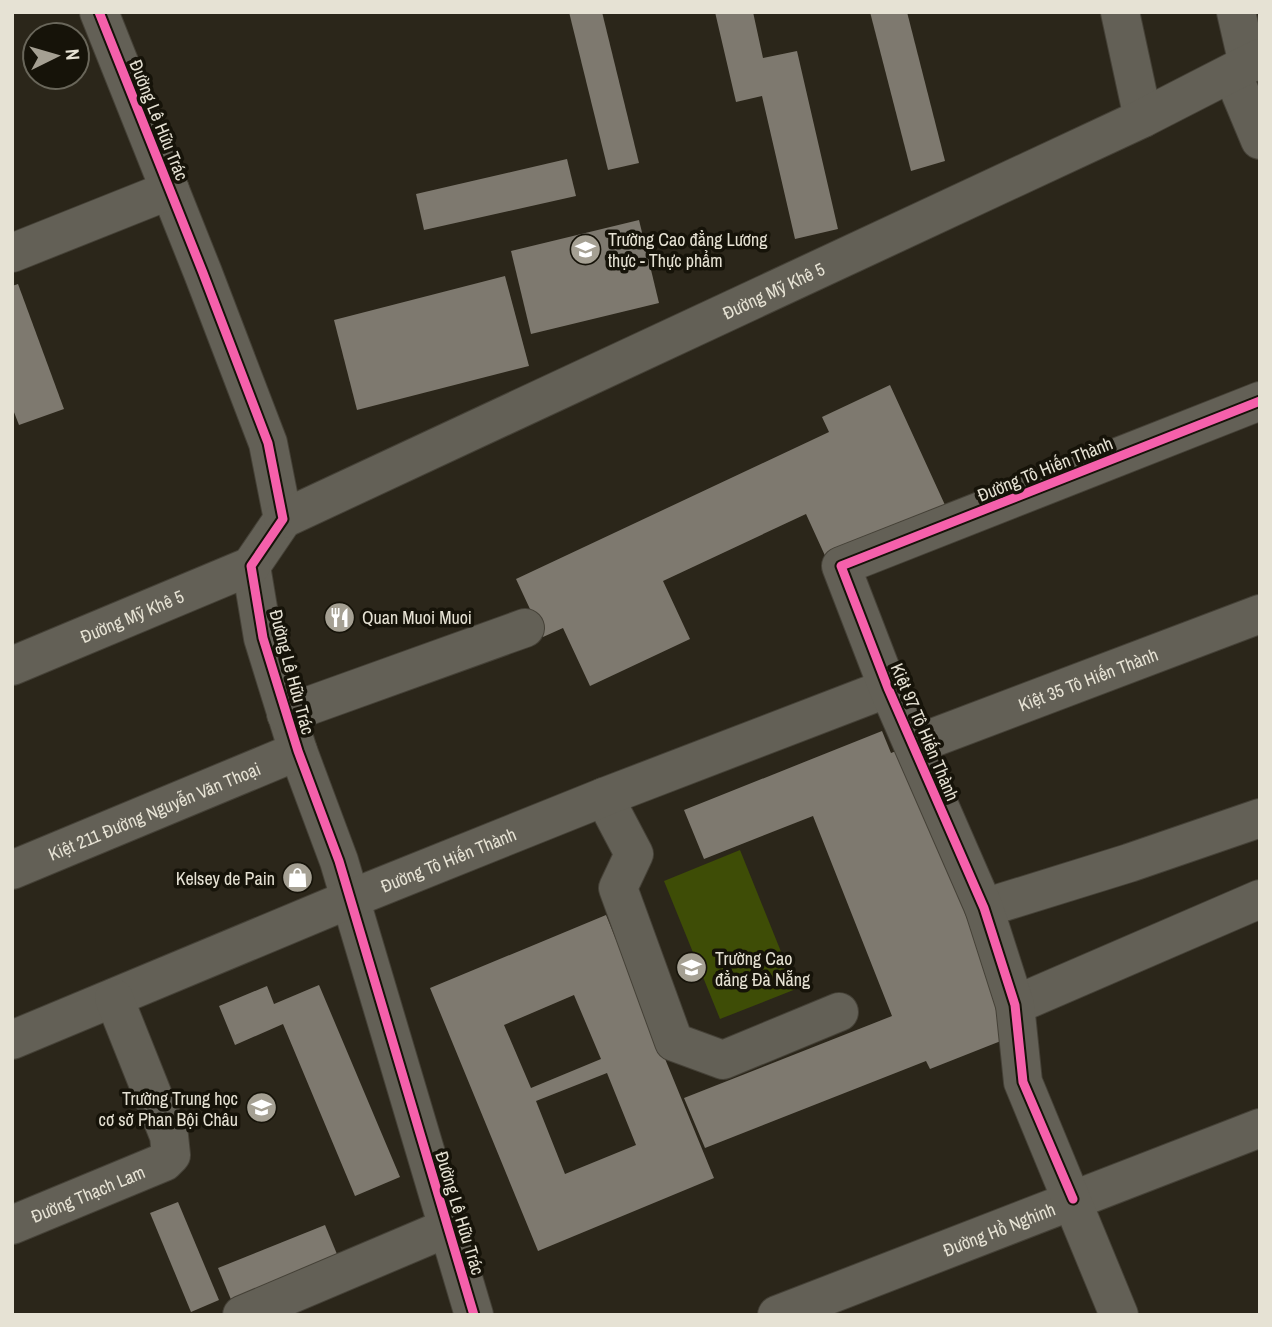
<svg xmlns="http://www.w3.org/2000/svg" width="1272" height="1327" font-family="'Archivo Narrow',sans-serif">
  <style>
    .green { fill: #3e4d06 }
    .building { fill: #7e796f; fill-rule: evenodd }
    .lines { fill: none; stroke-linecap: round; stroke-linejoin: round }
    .minor-casing { stroke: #454137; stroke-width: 40 }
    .minor { stroke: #636056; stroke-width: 38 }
    .cycleway-casing { stroke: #161309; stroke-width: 13 }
    .cycleway { stroke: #f560ab; stroke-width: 9 }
    .labels { text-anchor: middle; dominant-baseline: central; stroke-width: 7; stroke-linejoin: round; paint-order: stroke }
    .street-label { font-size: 18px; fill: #e6e2d4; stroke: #161309 }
    .poi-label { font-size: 18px; fill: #e6e2d4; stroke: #161309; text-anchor: start }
  </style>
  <rect width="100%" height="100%" fill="#2b261a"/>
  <path class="green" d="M740,850L796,989L720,1019L664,881Z"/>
  <g class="building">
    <path d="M569,12H602L639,163L608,170Z"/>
    <path d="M715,12H753L763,58L797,51L838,229L795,239L762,96L736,102Z"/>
    <path d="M870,12H907L945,161L911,171Z"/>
    <path d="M567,159L576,196L424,230L416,194Z"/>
    <path d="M639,220L659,303L531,334L511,251Z"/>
    <path d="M505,276L529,366L357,410L334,320Z"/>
    <path d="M18,284L64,409L19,425L12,407V286Z"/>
    <path d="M890,385L945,505L827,560L806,514L663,581L690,639L590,686L563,628L543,637L516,579L829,432L822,417Z"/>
    <path d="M882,731L891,753L904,748L1016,1035L930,1069L926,1061L705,1148L684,1098L892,1016L813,816L704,859L684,810Z"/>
    <path d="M606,915L714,1178L538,1251L430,988ZM574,995L601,1059L531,1088L504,1025ZM607,1073L636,1145L565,1174L536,1101Z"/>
    <path d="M319,985L400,1177L355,1196L283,1024L235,1045L219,1006L267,986L274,1004Z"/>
    <path d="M178,1202L219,1300L191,1312L150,1213Z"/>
    <path d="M325,1225L339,1259L232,1302L218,1268Z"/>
  </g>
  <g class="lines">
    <defs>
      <g id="minor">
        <path d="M99,12L203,273L268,443L283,519L251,566L263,638L298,751L339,861L474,1315"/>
        <path d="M1120,12L1143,118"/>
        <path d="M1236,12L1248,64"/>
        <path d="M1232,73L1260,140"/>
        <path d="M12,253L170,190"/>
        <path id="s1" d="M283,519L1143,118L1260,58"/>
        <path id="s2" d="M12,666L251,566"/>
        <path d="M286,714L525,628"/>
        <path id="s3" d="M914,745L1260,614"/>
        <path d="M604,797L634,854L618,888L674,1042L723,1060L839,1012"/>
        <path id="s4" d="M12,870L298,751"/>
        <path d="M984,908L1129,863L1260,818"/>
        <path d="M1015,1005L1260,899"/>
        <path id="s5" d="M12,1040L350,899L604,797L888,688"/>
        <path id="s6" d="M12,1225L164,1162L171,1155L169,1136L114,998"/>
        <path d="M242,1315L447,1228"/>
        <path id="s7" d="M777,1315L1260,1128"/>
        <path d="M1119,1315L1023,1082L1015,1005L984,908L888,688L841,566L1260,401"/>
      </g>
    </defs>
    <use href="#minor" class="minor-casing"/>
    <use href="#minor" class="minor"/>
    <defs>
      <g id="cycleway">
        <path d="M99,12L203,273L268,443L283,519L251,566L263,638L298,751L339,861L474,1315"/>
        <path d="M1073,1199L1023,1082L1015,1005L984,908L888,688L841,566L1260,401"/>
      </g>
    </defs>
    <use href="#cycleway" class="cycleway-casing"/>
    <use href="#cycleway" class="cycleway"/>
  </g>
  <defs>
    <symbol id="university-disc" viewBox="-11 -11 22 22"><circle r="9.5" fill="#a5a093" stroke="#161309"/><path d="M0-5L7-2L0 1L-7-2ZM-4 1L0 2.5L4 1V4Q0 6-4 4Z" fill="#fff"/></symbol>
    <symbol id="restaurant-disc" viewBox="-11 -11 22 22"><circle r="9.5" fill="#a5a093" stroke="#161309"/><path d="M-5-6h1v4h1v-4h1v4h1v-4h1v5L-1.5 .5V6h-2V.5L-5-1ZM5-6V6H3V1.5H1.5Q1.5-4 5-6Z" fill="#fff"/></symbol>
    <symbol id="shop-disc" viewBox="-11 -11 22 22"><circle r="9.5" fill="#a5a093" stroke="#161309"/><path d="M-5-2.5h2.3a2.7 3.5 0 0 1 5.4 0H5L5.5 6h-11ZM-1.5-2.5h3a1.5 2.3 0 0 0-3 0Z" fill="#fff"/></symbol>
    <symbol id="school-disc" viewBox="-11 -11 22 22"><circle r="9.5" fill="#a5a093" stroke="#161309"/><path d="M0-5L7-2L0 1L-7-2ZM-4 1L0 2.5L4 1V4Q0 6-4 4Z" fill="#fff"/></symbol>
  </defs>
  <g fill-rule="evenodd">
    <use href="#university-disc" x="568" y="232" width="35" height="35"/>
    <use href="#restaurant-disc" x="322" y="600" width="35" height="35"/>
    <use href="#shop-disc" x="280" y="860" width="35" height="35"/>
    <use href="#university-disc" x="674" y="950" width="35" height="35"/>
    <use href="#school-disc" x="244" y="1090" width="35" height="35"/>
  </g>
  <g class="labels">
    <g class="street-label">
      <text transform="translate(159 120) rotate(68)">Đường Lê Hữu Trác</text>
      <text stroke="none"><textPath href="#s1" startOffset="541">Đường Mỹ Khê 5</textPath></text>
      <text transform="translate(1045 469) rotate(-22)">Đường Tô Hiến Thành</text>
      <text stroke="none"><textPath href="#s2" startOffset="130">Đường Mỹ Khê 5</textPath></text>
      <text transform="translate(292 672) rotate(75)">Đường Lê Hữu Trác</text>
      <text stroke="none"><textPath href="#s3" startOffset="186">Kiệt 35 Tô Hiến Thành</textPath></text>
      <text transform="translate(925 732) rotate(67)">Kiệt 97 Tô Hiến Thành</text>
      <text stroke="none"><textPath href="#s4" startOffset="154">Kiệt 211 Đường Nguyễn Văn Thoại</textPath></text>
      <text stroke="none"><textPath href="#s5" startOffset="472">Đường Tô Hiến Thành</textPath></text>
      <text stroke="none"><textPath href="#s6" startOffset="82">Đường Thạch Lam</textPath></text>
      <text transform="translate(460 1213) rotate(73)">Đường Lê Hữu Trác</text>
      <text stroke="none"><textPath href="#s7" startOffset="238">Đường Hồ Nghinh</textPath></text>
    </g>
    <g class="poi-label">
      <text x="608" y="239">Trường Cao đẳng Lương<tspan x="608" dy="21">thực - Thực phẩm</tspan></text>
      <text x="362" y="617">Quan Muoi Muoi</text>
      <text x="275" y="878" text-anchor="end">Kelsey de Pain</text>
      <text x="715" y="958">Trường Cao<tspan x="715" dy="21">đẳng Đà Nẵng</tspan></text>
      <text x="238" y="1098" text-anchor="end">Trường Trung học<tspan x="238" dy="21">cơ sở Phan Bội Châu</tspan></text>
    </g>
  </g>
  <rect width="1272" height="1327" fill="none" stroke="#e6e2d4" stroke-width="28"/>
  <g transform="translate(56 56) rotate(85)"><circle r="33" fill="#161309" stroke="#69665a" stroke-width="2"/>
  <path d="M0-5L12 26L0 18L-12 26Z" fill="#a5a093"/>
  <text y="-10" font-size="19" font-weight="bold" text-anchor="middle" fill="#e6e2d4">N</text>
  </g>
</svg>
